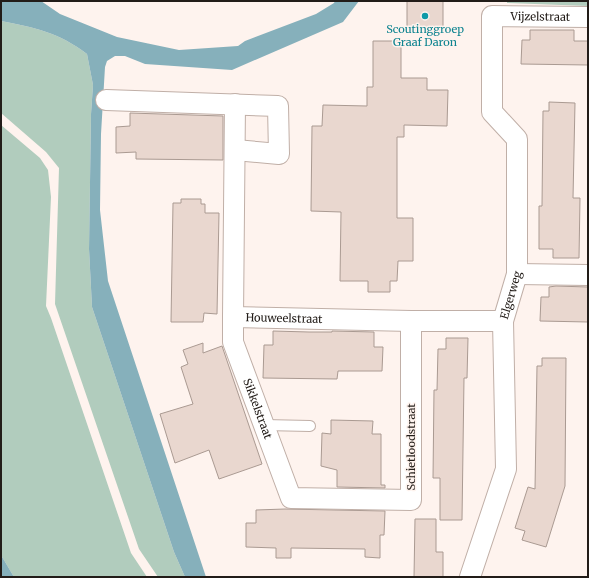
<svg xmlns="http://www.w3.org/2000/svg" width="589" height="578" font-family="Merriweather,serif">
  <style>
    .green { fill: #b1ccbd }
    .water { fill: #86b0bb }
    .building { fill: #e9d7cf; stroke: #aa9a92 }
    .lines { fill: none; stroke-linecap: round; stroke-linejoin: round }
    .service-casing { stroke: #c0afa7; stroke-width: 12 }
    .minor-casing { stroke: #c0afa7; stroke-width: 22 }
    .service { stroke: #fff; stroke-width: 10 }
    .minor { stroke: #fff; stroke-width: 20 }
    .culture-dot { fill: #0f9aa8; stroke: #fef3ee; stroke-width: 1.5 }
    .labels { text-anchor: middle; dominant-baseline: central; stroke-width: 3; stroke-linejoin: round; paint-order: stroke }
    .street-label { font-size: 11px; fill: #221c18; stroke: #fef3ee }
    .culture-label { font-size: 11px; fill: #0d838f; stroke: #fef3ee }
  </style>
  <rect width="100%" height="100%" fill="#fef3ee"/>
  <g class="green">
    <path d="M507,1H588V6L507,3Z"/>
    <path d="M1,21C36,28 58,32 87,54L93,85L91,114L89,249L92,307L174,552L185,577H158L139,549L55,304L59,168L46,152L1,113Z"/>
    <path d="M1,125L40,158L48,170L51,197L46,306L51,318L131,553L147,577H14L1,555Z"/>
  </g>
  <g class="water">
    <path d="M1,1H41L60,14L117,37L179,50L238,46L245,41L316,14L334,3L335,1H359L343,22L232,70L145,64L125,56H115L107,61L105,67L101,134L100,210L108,281L206,577H185L174,552L92,307L89,249L91,114L93,85L87,54C58,32 36,28 1,21Z"/>
    <path d="M1,555L14,577H1Z"/>
  </g>
  <g class="building">
    <rect x="407" y="1" width="36" height="30"/>
    <path d="M530,30H574V41H588V65L521,64L522,40H530Z"/>
    <path d="M373,41H401V78H427V90H448L447,126L404,125V137H397V218H413V261H398L397,281H390V292H368V281H340L341,212L311,211L312,126H322L323,105L367,106V87H373Z"/>
    <path d="M549,102L575,103L573,198H580L579,258H553V249H539V206H542L543,111H549Z"/>
    <path d="M130,113L223,116V160L136,159V152L116,153V127L130,126Z"/>
    <path d="M181,199H201V204H205V213H219L217,314L204,313L203,322H171L173,203H181Z"/>
    <path d="M556,286L588,287V322L540,321L541,297H549V287Z"/>
    <path d="M273,331L309,332H332V331L374,332V347H383L382,371H338L337,379L263,378L264,345H273Z"/>
    <path d="M446,338H468L467,378H464L462,520H440V478H433L434,390H437L438,349H446Z"/>
    <path d="M203,343V353L222,346L262,464L219,479L209,450L175,463L160,414L193,404L181,367L188,364L183,350Z"/>
    <path d="M542,358H566L565,486L546,547L522,540L525,531L515,528L528,487L535,489L537,366H542Z"/>
    <path d="M331,420L373,421L372,434H381V485H385V488L337,487V470L321,466L322,433L331,434Z"/>
    <path d="M285,509L385,511L384,535H380V558L365,557V549L291,548V558H276V548L246,547V523H256V510Z"/>
    <path d="M415,519H436V552H443V577H414Z"/>
  </g>
  <g class="lines">
    <defs>
      <path id="service" d="M264,425L310,426"/>
      <g id="minor">
        <path d="M106,100L278,106L279,154L235,150"/>
        <path id="s1" d="M235,104L233,317L411,321H503"/>
        <path d="M517,274L588,275"/>
        <path id="s2" d="M233,317V342L291,498L411,500V321"/>
        <path id="s3" d="M470,577L506,469L503,321L517,274V139L492,112V16L588,17"/>
      </g>
    </defs>
    <use href="#service" class="service-casing"/>
    <use href="#minor" class="minor-casing"/>
    <use href="#service" class="service"/>
    <use href="#minor" class="minor"/>
  </g>
  <circle class="culture-dot" cx="425" cy="16" r="4"/>
  <g class="labels">
    <g class="street-label">
      <text stroke="none"><textPath href="#s3" startOffset="627">Vijzelstraat</textPath></text>
      <text stroke="none"><textPath href="#s3" startOffset="289">Elgerweg</textPath></text>
      <text stroke="none"><textPath href="#s1" startOffset="264">Houweelstraat</textPath></text>
      <text stroke="none"><textPath href="#s2" startOffset="96">Sikkelstraat</textPath></text>
      <text transform="translate(411 447) rotate(-90)">Schietloodstraat</text>
    </g>
    <g class="culture-label">
      <text x="425" y="29">Scoutinggroep<tspan x="425" dy="13">Graaf Daron</tspan></text>
    </g>
  </g>
  <rect width="589" height="578" fill="none" stroke="#221c18" stroke-width="4"/>
</svg>
